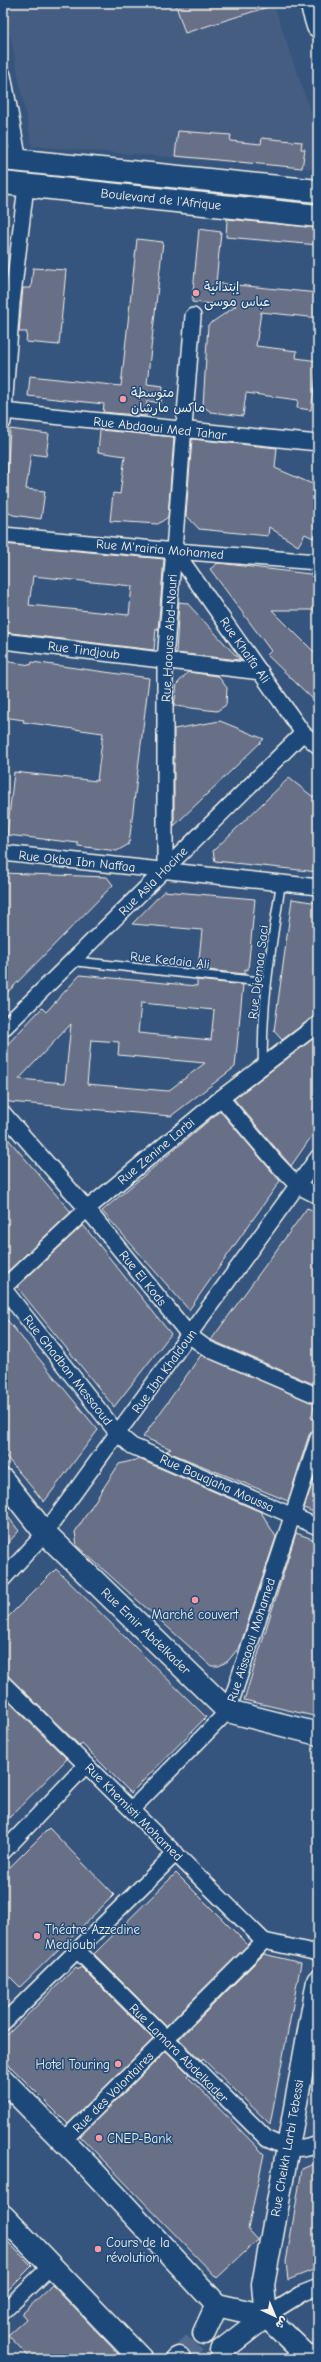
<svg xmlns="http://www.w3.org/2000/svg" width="321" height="2362" font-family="'Comic Neue','Playpen Sans Arabic',sans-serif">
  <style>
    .built { fill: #445d81 }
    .building { fill: #676f88; stroke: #f4f1e8; fill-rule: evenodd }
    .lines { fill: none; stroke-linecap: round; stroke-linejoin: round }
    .primary-tunnel { stroke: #526c8e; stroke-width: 22; stroke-dasharray: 22 11; stroke-linecap: butt }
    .lane-casing { stroke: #f4f1e8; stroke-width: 11 }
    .street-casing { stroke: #f4f1e8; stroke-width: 18 }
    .secondary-casing { stroke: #f4f1e8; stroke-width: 25 }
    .primary-casing { stroke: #f4f1e8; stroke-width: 25 }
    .lane { stroke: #1f4a7a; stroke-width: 8 }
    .street { stroke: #1f4a7a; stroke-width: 15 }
    .secondary { stroke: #1f4a7a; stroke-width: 22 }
    .primary { stroke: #1f4a7a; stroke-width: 22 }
    .poi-dot { fill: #ff9aa2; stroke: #1f4a7a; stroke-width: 1.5 }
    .labels { text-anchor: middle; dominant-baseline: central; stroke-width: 3; stroke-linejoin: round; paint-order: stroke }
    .street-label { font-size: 13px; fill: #f4f1e8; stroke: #1f4a7a }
    .poi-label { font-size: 13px; fill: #f4f1e8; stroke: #1f4a7a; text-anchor: start }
  </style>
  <rect width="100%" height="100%" fill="#35557e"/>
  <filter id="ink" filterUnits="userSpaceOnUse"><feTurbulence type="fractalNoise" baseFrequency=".025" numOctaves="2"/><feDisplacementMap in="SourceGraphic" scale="8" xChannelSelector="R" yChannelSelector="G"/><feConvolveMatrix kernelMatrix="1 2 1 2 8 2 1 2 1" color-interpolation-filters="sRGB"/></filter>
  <g filter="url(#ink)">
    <path class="built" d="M4,3H273L318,133V169L32,146Z"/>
    <g class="building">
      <path d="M175,3H270L271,6L185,33Z"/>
      <path d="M178,131L231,135L230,141L261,144L262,138L302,142L301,149H305L302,168L175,156Z"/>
      <path d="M227,219L318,228V245L226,237Z"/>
      <path d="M199,229L221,232L216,283L318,293V318L261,312L256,346L297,351L296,358L318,361L311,410L297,408L298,400L246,393L243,416L211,412L203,406L208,325L236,306L192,302Z"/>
      <path d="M137,239L163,242L147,384L163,386L161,403L147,401L146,416L103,412L104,404L28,396L30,376L121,386Z"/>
      <path d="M33,268L66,270L59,345L26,342L27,332H19L23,288H31Z"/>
      <path d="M10,429L49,434L46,456L31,454L26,489L45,491L41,519L13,515L5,511Z"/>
      <path d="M100,430L174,437L168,517L158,524L110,521L113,493L120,494L125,456L98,452Z"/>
      <path d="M192,439L277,448L275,468L317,486L315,500L318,502V530L313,538L305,534L298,546L269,527L268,536L199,529L186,515Z"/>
      <path d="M3,544L164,559L158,630L156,628L154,650L3,632ZM33,576L132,586L129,615L29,605Z"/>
      <path d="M218,563L318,575V610H272L318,656V704L267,655L271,651L210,569Z"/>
      <path d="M179,602L187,603L240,660L176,653Z"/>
      <path d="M3,661L31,665L32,662L149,678L129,844L117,851L78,846V843L7,835L14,772L97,781L103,733L23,722L24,720L3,717Z"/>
      <path d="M188,672L218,676L227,688L226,705L217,711L174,706L177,684Z"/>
      <path d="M220,721L264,739L174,826V729Z"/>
      <path d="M289,778L312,796L318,797V872L215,861L213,851Z"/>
      <path d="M3,873L107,877L113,885L3,997Z"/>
      <path d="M164,891L255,899L248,970L245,969V974L198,969L202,930L132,924Z"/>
      <path d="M292,899L318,903V1015L313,1017L282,1040L274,1031Z"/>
      <path d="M80,975L197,986V980L243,985L235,1067L171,1116L9,1102L3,1096V1049L42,1008L46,1012ZM141,1003L214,1010L211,1040L138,1033ZM71,1024L65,1083L19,1079ZM91,1040L119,1042L118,1055L205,1063L168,1091L87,1084Z"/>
      <path d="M318,1035V1127L291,1166L234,1099Z"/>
      <path d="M220,1111L280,1181L189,1310L102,1211Z"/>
      <path d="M3,1133L71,1212L6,1273L3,1269Z"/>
      <path d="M307,1208L318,1212V1386L211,1340Z"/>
      <path d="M83,1225L171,1334L114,1407L17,1287Z"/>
      <path d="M3,1315L98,1430L44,1502L3,1453Z"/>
      <path d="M201,1355L315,1404L311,1418L318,1419V1429L312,1431L309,1435L288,1501L166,1451L171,1449L143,1437Z"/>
      <path d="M139,1459L261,1512L276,1537L240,1646L228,1661L219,1666H211L77,1546L75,1532L119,1464Z"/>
      <path d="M318,1467V1514L304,1508Z"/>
      <path d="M3,1510L19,1531L3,1548Z"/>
      <path d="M296,1533L318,1541V1717L244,1700Z"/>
      <path d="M56,1569L206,1717L131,1793L82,1744L80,1746L9,1677L3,1674V1622Z"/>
      <path d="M3,1696L67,1759L3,1824Z"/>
      <path d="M49,1828L114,1895L20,1987L10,1977L3,1985V1874Z"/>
      <path d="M176,1873L248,1945L166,2026L94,1954Z"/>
      <path d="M264,1954L301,1963L270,2124L203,2059L202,2061L179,2039Z"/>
      <path d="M76,1967L78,1970L81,1967L153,2039L68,2124L3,2059V2039Z"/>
      <path d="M166,2051L189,2074L187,2076L264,2154L248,2229L258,2240L217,2278L80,2136Z"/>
      <path d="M318,2162V2268L288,2280L286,2262L302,2169Z"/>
      <path d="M3,2237L32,2266L3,2295Z"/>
      <path d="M52,2285L83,2317L123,2359H31L8,2335L26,2319L22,2314Z"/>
    </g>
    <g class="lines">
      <path class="primary-tunnel" d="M179,2358L204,2333"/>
      <defs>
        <g id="lane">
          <path d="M72,961L266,982"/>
          <path d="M263,1065C261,1004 272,943 281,883"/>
        </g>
        <g id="street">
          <path d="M3,75L19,161"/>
          <path d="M3,411L318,443"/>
          <path d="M3,422L12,303L26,186"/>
          <path d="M3,535L175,551L318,562"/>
          <path d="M175,551L303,733L318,746"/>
          <path d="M3,641L261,672"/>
          <path d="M3,853L318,887"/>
          <path d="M165,869V660L193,316"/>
          <path d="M3,1029L303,733"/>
          <path d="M221,1098L277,1164L298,1186L318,1196"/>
          <path d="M3,1113L87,1209L190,1336L208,1349L318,1396"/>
          <path d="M3,1288L87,1209L221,1098L318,1024"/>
          <path d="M3,1288L118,1434L132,1446L318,1527"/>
          <path d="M3,1579L45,1533L318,1157"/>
          <path d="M3,1683L264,1941"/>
          <path d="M132,1809L228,1711L318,1438"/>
          <path d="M3,1852L86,1765"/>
          <path d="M264,1941L318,1953"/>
          <path d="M77,1950L267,2139C288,2149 296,2152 318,2144"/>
          <path d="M3,2023L176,1853"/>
          <path d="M63,2141L264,1941"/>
          <path d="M3,2312L51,2266"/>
          <path d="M266,2316L303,2293L318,2287"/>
        </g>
        <path id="secondary" d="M3,1480L45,1533L228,1711L318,1734"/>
        <g id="primary">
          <path d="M311,3L318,26"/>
          <path d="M3,159L318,191"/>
          <path d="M3,183L318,216"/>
          <path d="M3,2080L89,2167L217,2305L266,2316"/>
          <path d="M3,2216L141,2359"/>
          <path d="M266,2316L263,2285L318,1981"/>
          <path d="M266,2316L310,2359"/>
          <path d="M204,2333L217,2305"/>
          <path d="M221,2351L266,2316"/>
          <path d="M177,2359L179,2358"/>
        </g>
      </defs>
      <use href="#lane" class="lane-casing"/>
      <use href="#street" class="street-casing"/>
      <use href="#secondary" class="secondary-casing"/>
      <use href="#primary" class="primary-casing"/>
      <use href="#lane" class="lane"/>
      <use href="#street" class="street"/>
      <use href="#secondary" class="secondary"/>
      <use href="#primary" class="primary"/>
    </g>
  </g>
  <g class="poi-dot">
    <circle cx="196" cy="293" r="4"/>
    <circle cx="123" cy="399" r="4"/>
    <circle cx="195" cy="1600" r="4"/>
    <circle cx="37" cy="1936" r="4"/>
    <circle cx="118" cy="2064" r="4"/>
    <circle cx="99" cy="2138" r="4"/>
    <circle cx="98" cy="2249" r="4"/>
  </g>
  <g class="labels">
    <g class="street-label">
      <text transform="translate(161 199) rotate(6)">Boulevard de l'Afrique</text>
      <text transform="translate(160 428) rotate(6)">Rue Abdaoui Med Tahar</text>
      <text transform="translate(160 549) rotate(5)">Rue M'rairia Mohamed</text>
      <text transform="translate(169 638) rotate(-87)">Rue Haouas Abd-Nouri</text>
      <text transform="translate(84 650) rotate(7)">Rue Tindjoub</text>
      <text transform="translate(245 650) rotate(55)">Rue Khalfa Ali</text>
      <text transform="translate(77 861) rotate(6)">Rue Okba Ibn Naffaa</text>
      <text transform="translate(153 881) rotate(-45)">Rue Asla Hocine</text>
      <text transform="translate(170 960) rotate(6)">Rue Kedaia Ali</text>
      <text transform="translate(258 972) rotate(-83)">Rue Djemaa Saci</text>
      <text transform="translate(156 1151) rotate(-40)">Rue Zenine Larbi</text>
      <text transform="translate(143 1278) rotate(51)">Rue El Kods</text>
      <text transform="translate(68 1370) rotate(52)">Rue Ghadban Messaoud</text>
      <text transform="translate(164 1371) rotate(-54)">Rue Ibn Khaldoun</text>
      <text transform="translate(217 1483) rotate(24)">Rue Bouajaha Moussa</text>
      <text transform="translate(146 1631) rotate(44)">Rue Emir Abdelkader</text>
      <text transform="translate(251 1640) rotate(-72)">Rue Aïssaoui Mohamed</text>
      <text transform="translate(134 1812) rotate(45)">Rue Khemisti Mohamed</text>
      <text transform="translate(179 2053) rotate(45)">Rue Lamara Abdelkader</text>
      <text transform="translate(113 2092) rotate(-45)">Rue des Volontaires</text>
      <text transform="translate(287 2148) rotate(-80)">Rue Cheikh Larbi Tebessi</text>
    </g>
    <g class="poi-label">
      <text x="204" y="286">إبتدائية<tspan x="204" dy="15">عباس موسى</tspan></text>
      <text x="131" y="392">متوسطة<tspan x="131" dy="15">ماكس مارشان</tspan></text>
      <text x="195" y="1614" text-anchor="middle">Marché couvert</text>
      <text x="45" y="1929">Théatre Azzedine<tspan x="45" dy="15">Medjoubi</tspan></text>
      <text x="110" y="2064" text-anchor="end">Hotel Touring</text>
      <text x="107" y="2138">CNEP-Bank</text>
      <text x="106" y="2242">Cours de la<tspan x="106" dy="15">révolution</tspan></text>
    </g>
  </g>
  <rect width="321" height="2362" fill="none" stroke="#1f4a7a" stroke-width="16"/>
  <rect x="8" y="8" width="305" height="2346" fill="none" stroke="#f4f1e8" stroke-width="1.5" filter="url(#ink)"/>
  <g transform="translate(275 2316) rotate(136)" stroke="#1f4a7a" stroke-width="3" paint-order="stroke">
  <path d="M0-3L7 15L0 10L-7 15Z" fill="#f4f1e8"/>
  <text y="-6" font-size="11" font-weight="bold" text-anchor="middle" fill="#f4f1e8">ش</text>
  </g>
</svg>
